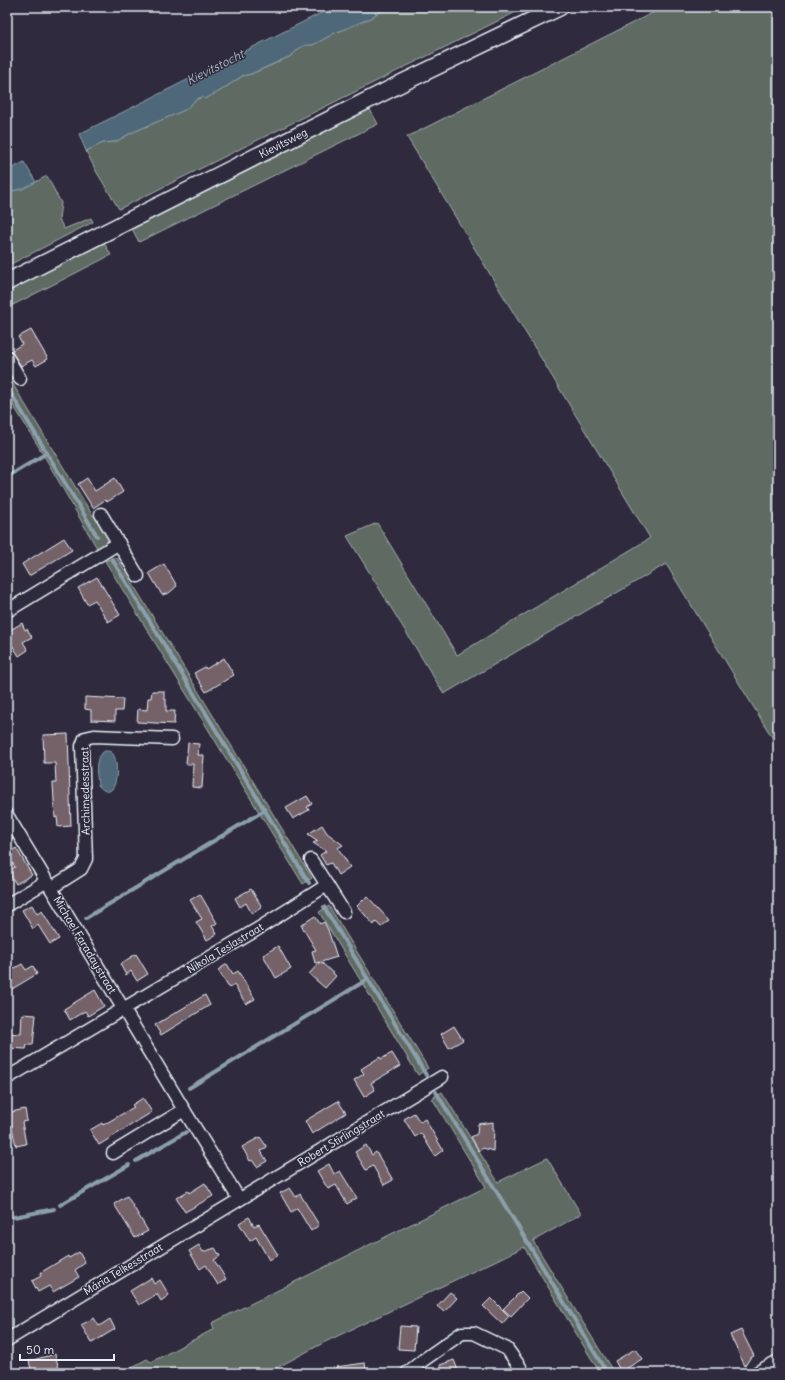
<svg xmlns="http://www.w3.org/2000/svg" width="785" height="1380" font-family="Delius,sans-serif">
  <style>
    .green { fill: #5e6b62; stroke: #a3aead }
    .water { fill: #4f6879; stroke: #8c9fac }
    .lines { fill: none; stroke-linecap: round; stroke-linejoin: round }
    .stream { stroke: #8c9fac; stroke-width: 4 }
    .building { fill: #756269; stroke: #e8f1f8 }
    .minor-casing { stroke: #e8f1f8; stroke-width: 15 }
    .tertiary-casing { stroke: #e8f1f8; stroke-width: 19 }
    .minor { stroke: #2f2a3d; stroke-width: 12 }
    .tertiary { stroke: #2f2a3d; stroke-width: 16 }
    .labels { text-anchor: middle; dominant-baseline: central; stroke-width: 3; stroke-linejoin: round; paint-order: stroke }
    .street-label { font-size: 11px; fill: #e8f1f8; stroke: #2f2a3d }
    .water-label { font-size: 12px; font-style: italic; fill: #abbac5; stroke: #2f2a3d }
  </style>
  <rect width="100%" height="100%" fill="#2f2a3d"/>
  <filter id="ink" filterUnits="userSpaceOnUse"><feTurbulence type="fractalNoise" baseFrequency=".025" numOctaves="2"/><feDisplacementMap in="SourceGraphic" scale="8" xChannelSelector="R" yChannelSelector="G"/><feConvolveMatrix kernelMatrix="1 2 1 2 8 2 1 2 1" color-interpolation-filters="sRGB"/></filter>
  <g filter="url(#ink)">
    <g class="green">
      <path d="M397,7H526L119,209L96,171L86,151L103,143L115,142L131,133L184,110L197,99L220,91L242,76L251,74L272,65L291,56L301,47L306,44L312,45L335,33L371,18C379,10 386,9 397,7Z"/>
      <path d="M664,7H778V747L666,564L444,694L347,536L377,523L457,655L650,538L407,137Z"/>
      <path d="M368,106L378,124L139,242L130,225Z"/>
      <path d="M47,176L61,203L59,219L64,229L91,218L93,222L7,266V195L14,190L22,189Z"/>
      <path d="M102,239L111,255L7,308V288Z"/>
      <path d="M7,381H11L93,516L95,515L109,538L106,545L98,550L43,454L7,395Z"/>
      <path d="M112,558H117L312,878L303,884L105,561Z"/>
      <path d="M329,906L428,1068L418,1075L319,912Z"/>
      <path d="M442,1092L498,1182L547,1158L581,1214L533,1241L614,1373H600L524,1247L325,1342L267,1373H121L147,1359L151,1362L214,1329L212,1323L486,1187L432,1098Z"/>
    </g>
    <g class="water">
      <path d="M333,7H397C386,9 379,10 371,18L335,33L317,43L312,45H306L301,47L291,56L251,74L242,76L220,91L205,99L202,97L197,99L185,110L131,133L115,142L103,143L86,151L79,134Z"/>
      <path d="M24,162L36,182L22,189L11,191L7,195V171Z"/>
      <path d="M105,751C107,751 109,751 111,752C121,758 118,809 98,785C97,774 93,757 105,751Z"/>
    </g>
    <g class="lines">
      <g class="stream">
        <path d="M7,387L97,536"/>
        <path d="M7,477L47,453"/>
        <path d="M112,559L309,883"/>
        <path d="M324,907L426,1075"/>
        <path d="M86,918L265,810"/>
        <path d="M189,1088L368,979"/>
        <path d="M436,1092L607,1373"/>
        <path d="M136,1161L186,1132"/>
        <path d="M60,1205L129,1165"/>
        <path d="M14,1217L54,1209"/>
      </g>
    </g>
    <g class="building">
      <path d="M31,330L48,359L36,366L32,360L21,366L11,351L22,344L18,337Z"/>
      <path d="M87,478L95,491L115,478L123,492L107,502L105,500L93,508L78,484Z"/>
      <path d="M64,538L72,550L29,576L22,564Z"/>
      <path d="M164,564L177,586L169,593L162,595L149,573Z"/>
      <path d="M97,577L120,615L108,622L95,600L87,604L78,588Z"/>
      <path d="M22,623L25,630L27,629L32,637L23,642L28,650L19,656L9,640L11,639L7,632Z"/>
      <path d="M224,658L234,675L206,692L194,673L205,667L206,669Z"/>
      <path d="M152,691H164V699H166V711H175L174,724L137,722L138,709L147,710L148,698H151Z"/>
      <path d="M85,697L123,699L122,711H115V721L91,720V710L85,709Z"/>
      <path d="M68,734L71,826L58,827L57,817L55,818L53,783H56L55,763H44L43,735Z"/>
      <path d="M188,743L199,744L198,755H204L202,788L192,787L193,764H186Z"/>
      <path d="M307,796L312,804L307,807L309,810L293,819L286,808Z"/>
      <path d="M322,825L327,833L343,845L338,848L350,867L338,875L331,863L326,865L320,855L326,851L313,843L318,841L308,834Z"/>
      <path d="M16,848L32,875L16,884L8,871L15,867L7,854Z"/>
      <path d="M251,889L262,907L252,914L246,903L240,907L235,898Z"/>
      <path d="M200,894L217,923L212,926L217,934L207,940L196,922L202,919L190,900Z"/>
      <path d="M367,896L389,920L381,927L376,922L374,925L357,906Z"/>
      <path d="M32,905L37,914L42,911L59,939L50,944L38,925L33,929L22,910Z"/>
      <path d="M315,916L320,924L324,922L328,930L337,957L321,962L336,976L325,988L309,974L320,962L315,963L312,951L316,950L301,925Z"/>
      <path d="M278,946L291,969L276,978L263,955Z"/>
      <path d="M136,954L148,974L137,981L131,971L126,975L120,964Z"/>
      <path d="M22,964L26,970L33,966L37,974L7,992V981L12,978L8,972Z"/>
      <path d="M227,964L233,974L238,971L255,999L246,1004L234,985L229,988L218,970Z"/>
      <path d="M95,990L104,1006L88,1016L85,1011L70,1020L64,1009Z"/>
      <path d="M205,995L210,1005L161,1035L155,1025Z"/>
      <path d="M22,1014L36,1015L33,1045H27L26,1049L7,1048V1033L21,1034Z"/>
      <path d="M454,1026L463,1040L449,1048L441,1034Z"/>
      <path d="M392,1053L400,1066L371,1083L375,1090L364,1097L354,1080L364,1074L361,1069L380,1057L381,1059Z"/>
      <path d="M143,1098L152,1112L99,1145L90,1130L102,1123L103,1125L134,1107L132,1105Z"/>
      <path d="M338,1101L346,1113L312,1134L305,1121Z"/>
      <path d="M25,1109L27,1121L22,1122L26,1144L16,1146L11,1124L7,1125V1113Z"/>
      <path d="M414,1113L420,1122L425,1119L443,1150L435,1156L421,1133L415,1137L404,1119Z"/>
      <path d="M493,1122V1129H494L493,1151L483,1148L479,1151L471,1137L477,1134L478,1124Z"/>
      <path d="M260,1137L267,1147L261,1151L267,1161L257,1167L252,1160L250,1161L242,1147Z"/>
      <path d="M366,1145L372,1155L376,1152L393,1180L384,1185L373,1166L366,1170L355,1152Z"/>
      <path d="M329,1164L334,1174L340,1171L357,1198L347,1204L336,1185L328,1189L317,1171Z"/>
      <path d="M205,1183L213,1196L185,1212L176,1198L188,1191L189,1193Z"/>
      <path d="M290,1188L296,1197L300,1194L319,1225L311,1231L297,1208L291,1212L280,1193Z"/>
      <path d="M127,1196L148,1231L135,1238L114,1204Z"/>
      <path d="M249,1217L254,1226L259,1224L278,1255L269,1260L256,1237L250,1241L239,1223Z"/>
      <path d="M199,1245L203,1252L215,1248L220,1256L214,1260L226,1279L218,1285L206,1265L200,1269L189,1251Z"/>
      <path d="M79,1252L85,1263L75,1270L79,1277L53,1292L49,1286L38,1292L32,1281L41,1276L40,1273L68,1256L69,1258Z"/>
      <path d="M151,1278L154,1284L160,1280L169,1295L161,1301L157,1294L139,1305L130,1291Z"/>
      <path d="M521,1291L528,1298L511,1316L503,1309Z"/>
      <path d="M450,1292L457,1298L444,1312L437,1306Z"/>
      <path d="M491,1298L509,1316L502,1324L483,1306Z"/>
      <path d="M94,1318L99,1326L110,1319L115,1329L92,1343L81,1325Z"/>
      <path d="M400,1326L416,1327L414,1350L398,1349Z"/>
      <path d="M741,1330L754,1356L750,1358L745,1366L730,1335Z"/>
      <path d="M635,1349L642,1359L621,1372L615,1361Z"/>
      <path d="M55,1354L60,1373H32L29,1361Z"/>
      <path d="M454,1360L459,1373H443L440,1365Z"/>
      <path d="M365,1363L366,1373H336V1367Z"/>
    </g>
    <g class="lines">
      <defs>
        <g id="minor">
          <path d="M7,357L20,379"/>
          <path d="M101,514L138,576"/>
          <path d="M7,611L119,543"/>
          <path d="M7,815L184,1110L239,1199"/>
          <path d="M311,860L344,912"/>
          <path d="M51,888L81,869L86,859L82,746L85,738L94,736L172,739"/>
          <path d="M7,905L47,881"/>
          <path d="M7,1078L256,930L327,885"/>
          <path d="M113,1153L184,1110"/>
          <path d="M7,1340L442,1077"/>
          <path d="M407,1373L422,1361L462,1333H474L507,1349L520,1367L522,1373"/>
          <path d="M756,1373L778,1361"/>
        </g>
        <path id="tertiary" d="M7,282L404,82L560,7"/>
      </defs>
      <use href="#minor" class="minor-casing"/>
      <use href="#tertiary" class="tertiary-casing"/>
      <use href="#minor" class="minor"/>
      <use href="#tertiary" class="tertiary"/>
    </g>
  </g>
  <g class="labels">
    <g class="street-label">
      <text transform="translate(283 143) rotate(-27)">Kievitsweg</text>
      <text transform="translate(85 791) rotate(-91)">Archimedesstraat</text>
      <text transform="translate(85 945) rotate(59)">Michael Faradaystraat</text>
      <text transform="translate(225 948) rotate(-31)">Nikola Teslastraat</text>
      <text transform="translate(341 1138) rotate(-31)">Robert Stirlingstraat</text>
      <text transform="translate(123 1269) rotate(-31)">Mária Telkesstraat</text>
    </g>
    <g class="water-label">
      <text transform="translate(215 67) rotate(-27)">Kievitstocht</text>
    </g>
  </g>
  <rect width="785" height="1380" fill="none" stroke="#2f2a3d" stroke-width="24"/>
  <rect x="12" y="12" width="761" height="1356" fill="none" stroke="#e8f1f8" stroke-width="1.5" filter="url(#ink)"/>
  <path d="M20 1354v6h94v-6" fill="none" stroke="#e8f1f8" stroke-width="2"/>
  <text x="26" y="1354" font-size="12" fill="#e8f1f8" stroke="#2f2a3d" stroke-width="3" paint-order="stroke">50 m</text>
</svg>
